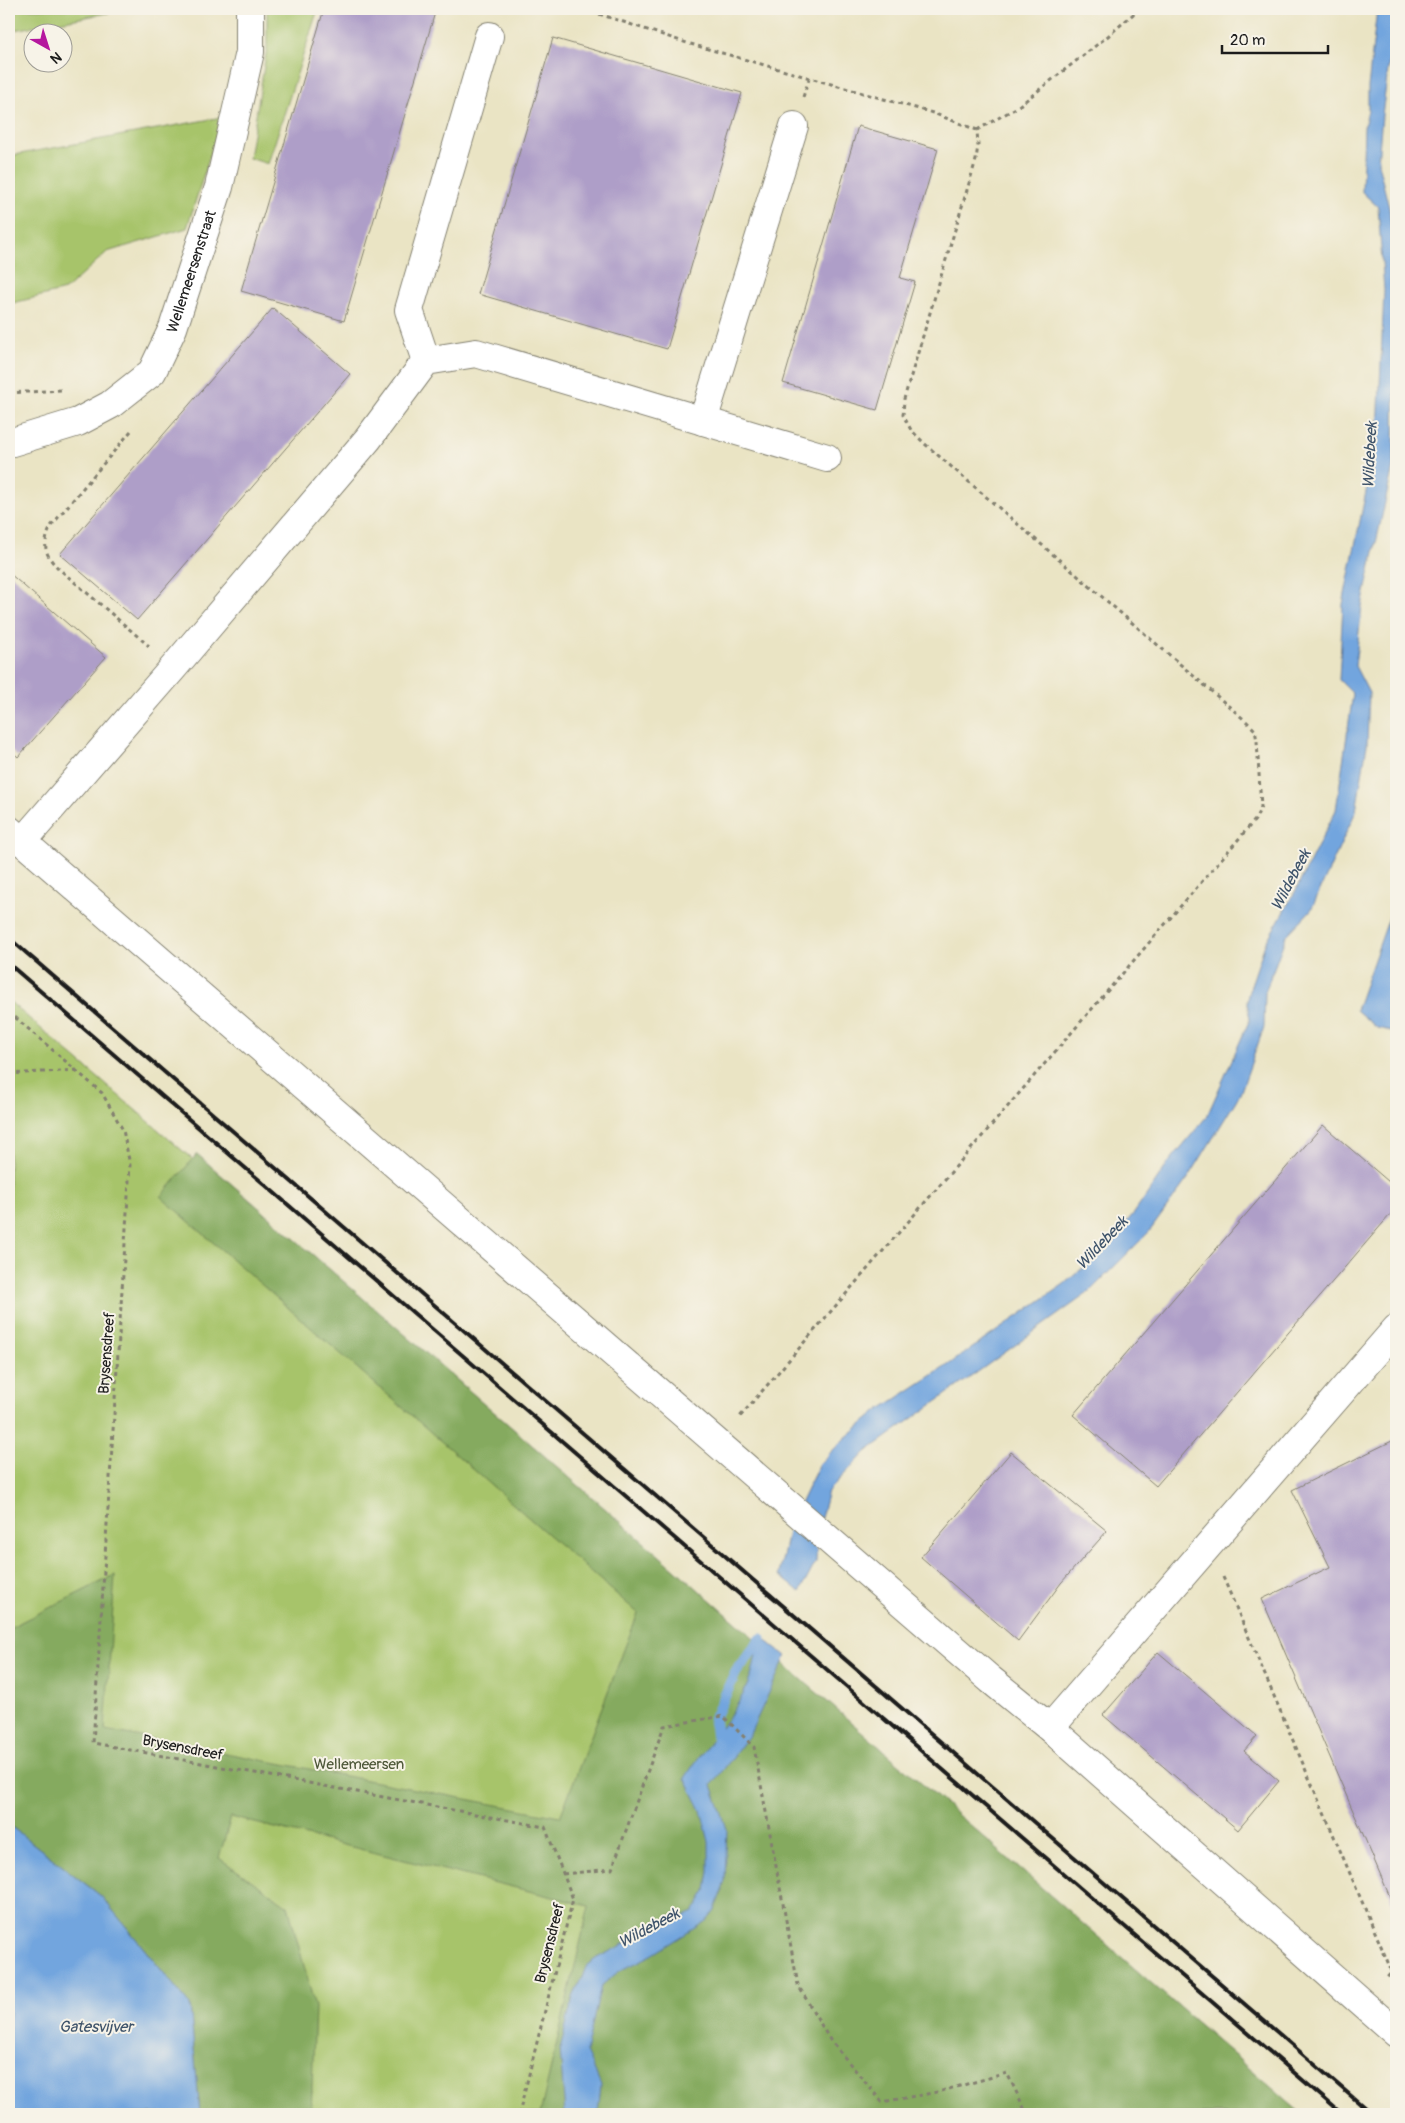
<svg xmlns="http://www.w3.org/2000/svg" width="1405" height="2123" font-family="Pangolin,sans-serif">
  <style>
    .green { fill: #a7c46b; stroke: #627044 }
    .forest { fill: #85aa5f; stroke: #50633e }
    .water { fill: #72a5de; stroke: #47607d }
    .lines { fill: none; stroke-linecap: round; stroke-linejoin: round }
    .stream { stroke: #72a5de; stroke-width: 11 }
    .building { fill: #ae9ec8 }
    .street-casing { stroke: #838070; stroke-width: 30 }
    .path { stroke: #838070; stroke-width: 3; stroke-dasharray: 4 4; stroke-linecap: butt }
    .street { stroke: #fff; stroke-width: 28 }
    .rail { stroke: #1c1c1c; stroke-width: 4 }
    .labels { text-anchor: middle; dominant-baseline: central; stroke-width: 4; stroke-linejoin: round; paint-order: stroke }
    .street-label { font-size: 15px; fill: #1c1c1c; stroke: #f7f3e8 }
    .park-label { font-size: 15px; fill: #4d5738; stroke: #f7f3e8 }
    .water-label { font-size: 16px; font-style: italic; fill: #3e536a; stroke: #f7f3e8 }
  </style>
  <rect width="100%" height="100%" fill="#f7f3e8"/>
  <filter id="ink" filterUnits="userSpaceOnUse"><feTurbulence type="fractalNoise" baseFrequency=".02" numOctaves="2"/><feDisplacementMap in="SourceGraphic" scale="10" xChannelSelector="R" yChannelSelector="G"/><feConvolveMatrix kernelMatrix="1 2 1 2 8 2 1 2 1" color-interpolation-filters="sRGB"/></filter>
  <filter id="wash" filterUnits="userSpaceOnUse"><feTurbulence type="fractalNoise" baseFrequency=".0096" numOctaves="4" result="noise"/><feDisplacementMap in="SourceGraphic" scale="20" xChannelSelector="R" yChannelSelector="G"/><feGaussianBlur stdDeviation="1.12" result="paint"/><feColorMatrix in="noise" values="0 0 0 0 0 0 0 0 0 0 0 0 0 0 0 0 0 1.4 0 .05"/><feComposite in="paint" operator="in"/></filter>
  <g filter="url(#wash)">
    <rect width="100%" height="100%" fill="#eae4c4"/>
    <g class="green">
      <path d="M9,9H130L9,31Z"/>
      <path d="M267,9H318L268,164L249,158L267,48Z"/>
      <path d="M222,117L187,228L107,252L65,290L9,304V156Z"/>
      <path d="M9,1001L1300,2114H9Z"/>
    </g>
    <path class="forest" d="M197,1154L1302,2114H540L589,1906L231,1817L219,1858L288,1906L315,2007L311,2114H200L190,2005L101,1896L9,1825V1628L115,1575L105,1730L560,1817L638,1613L161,1197Z"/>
    <g class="water">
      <path d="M1377,9H1396L1382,115L1378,163L1389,208L1393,244L1395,303L1394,462L1362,606L1355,666L1369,693L1367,745L1356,811L1311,910L1286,936L1265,992L1264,1027L1240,1094L1189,1177L1149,1232L1088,1293L866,1452L828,1491L817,1533L816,1562L800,1592L779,1575L789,1527L819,1464L844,1439L879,1410L948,1365L1064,1284L1099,1254L1135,1212L1169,1162L1207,1116L1250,1019L1247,1003L1248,994L1265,944L1295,892L1336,810L1353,694L1339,680L1343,604L1378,433L1384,290L1378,207L1362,192L1364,127L1368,110V87Z"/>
      <path d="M1396,898V1032L1377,1028L1356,1010Z"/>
      <path d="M759,1635L786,1656L750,1734L712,1785L727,1829L725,1881L715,1910L706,1921L652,1955L618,1972L601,1986L586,2052L601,2085L598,2114H565L560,2049L573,1997L587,1965L597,1958L642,1935L693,1912L706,1891L709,1871V1842L701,1810L685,1778C705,1745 735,1717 749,1681C755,1667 756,1650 759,1635Z"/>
      <path d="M9,1825L101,1896L190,2005L200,2114H9Z"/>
    </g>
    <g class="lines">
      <path class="stream" d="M719,1749L714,1719L736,1672L761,1639"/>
    </g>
    <g id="blocks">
      <g class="building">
        <path d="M324,9H436L344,321L241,291Z"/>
        <path d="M553,38L742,93L667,349L478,294Z"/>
        <path d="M858,126L938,149L900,278L915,282L877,410L783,383Z"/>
        <path d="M273,308L350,374L137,620L60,554Z"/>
        <path d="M9,573L106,657L18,757L9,749Z"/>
        <path d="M1323,1125L1396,1188V1208L1156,1486L1073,1415Z"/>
        <path d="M1396,1439V1911L1262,1599L1330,1567L1292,1490Z"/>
        <path d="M1011,1452L1107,1531L1061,1583L1018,1641L921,1557Z"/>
        <path d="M1158,1652L1257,1736L1244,1751L1279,1781L1238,1830L1103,1715Z"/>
      </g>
    </g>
  </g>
  <g filter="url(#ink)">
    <use href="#blocks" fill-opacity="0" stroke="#838070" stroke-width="1"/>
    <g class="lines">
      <defs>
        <g id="street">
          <path d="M426,361L409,310L489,36"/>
          <path d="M703,421L794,126"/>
          <path id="s1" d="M9,443L78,422L110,405L152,372L173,328L219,187L250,52V9"/>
          <path d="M9,830L991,1680L1050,1728"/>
          <path d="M22,842L174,667L368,439L426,361L476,353L827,458"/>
          <path d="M1396,1329L1050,1728L1396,2033"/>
        </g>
      </defs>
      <use href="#street" class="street-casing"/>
      <g class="path">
        <path d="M584,9L687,43L933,113L977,130L978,145L976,160L904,399L903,415L911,430L925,444L1247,722L1255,730L1257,741L1261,807L1255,820L738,1419"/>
        <path d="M803,97L809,79"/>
        <path d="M977,130L1016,108L1108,36L1139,9"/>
        <path d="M9,393L63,390"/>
        <path d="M131,431L51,526C43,544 43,553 58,568L149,646"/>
        <path d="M9,1012L102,1093L123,1130L130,1165L93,1743L545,1827L573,1899L519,2114"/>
        <path d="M9,1074L77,1070"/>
        <path d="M1223,1577L1390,1967L1391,1973L1385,1980"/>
        <path d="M563,1874L612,1869L664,1726L723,1716L754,1747L798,1985L830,2040L882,2102L938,2092L1007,2073L1027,2114"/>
      </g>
      <use href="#street" class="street"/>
      <g class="rail">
        <path d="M9,938L1372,2114"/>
        <path d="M9,964L1342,2114"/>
      </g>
    </g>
  </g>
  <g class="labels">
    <g class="street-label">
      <text stroke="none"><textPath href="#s1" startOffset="270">Wellemeersenstraat</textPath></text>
      <text transform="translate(107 1353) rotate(-86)">Brysensdreef</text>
      <text transform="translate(183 1748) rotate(11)">Brysensdreef</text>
      <text transform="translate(550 1943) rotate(-76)">Brysensdreef</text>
    </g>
    <g class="park-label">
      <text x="359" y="1764">Wellemeersen</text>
    </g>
    <g class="water-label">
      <text transform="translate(1370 455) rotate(-87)">Wildebeek</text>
      <text transform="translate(1291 880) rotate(-62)">Wildebeek</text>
      <text transform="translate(1102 1243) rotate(-46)">Wildebeek</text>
      <text transform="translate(649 1928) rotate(-28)">Wildebeek</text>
      <text x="96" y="2027">Gatesvijver</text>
    </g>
  </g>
  <rect width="1405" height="2123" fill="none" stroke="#f7f3e8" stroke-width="30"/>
  <g transform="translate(48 48) rotate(141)"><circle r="24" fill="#f7f3e8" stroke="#9f9d96"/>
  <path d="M0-4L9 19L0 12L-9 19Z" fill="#b5179e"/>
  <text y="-8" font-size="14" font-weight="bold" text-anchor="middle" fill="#1c1c1c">N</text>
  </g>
  <path d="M1222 45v8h106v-8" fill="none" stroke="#1c1c1c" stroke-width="2.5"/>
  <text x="1230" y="45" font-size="15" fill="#1c1c1c" stroke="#f7f3e8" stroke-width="4" paint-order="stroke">20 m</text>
</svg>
